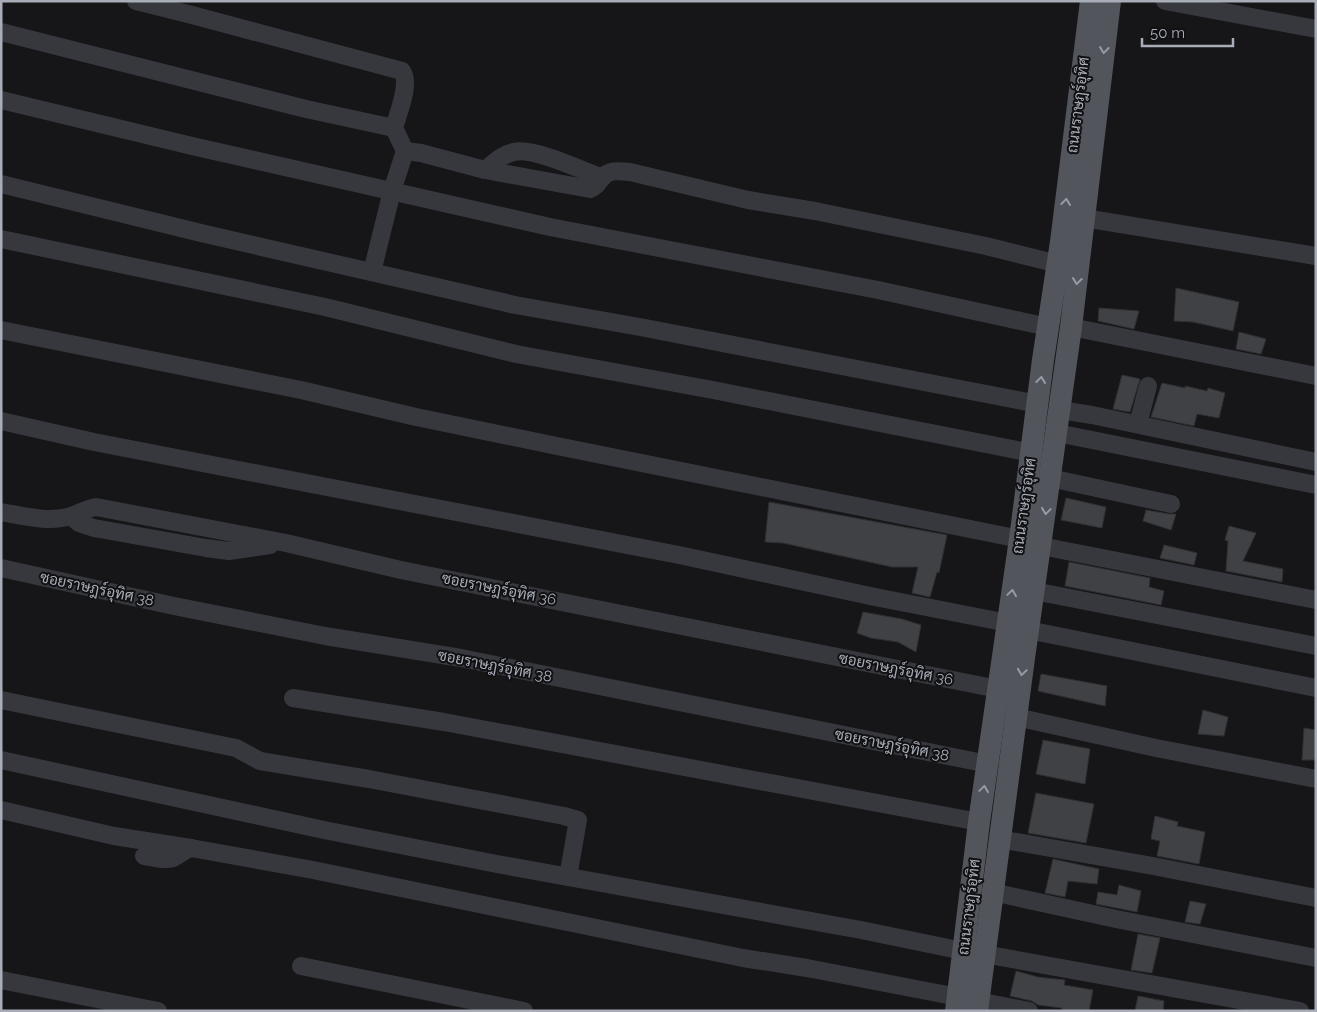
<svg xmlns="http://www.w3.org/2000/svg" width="1317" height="1012" font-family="Raleway,Sarabun,sans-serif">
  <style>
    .building { fill: #404145; stroke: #303034 }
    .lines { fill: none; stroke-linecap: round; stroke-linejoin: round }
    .minor { stroke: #37383d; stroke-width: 18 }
    .major { stroke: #53555c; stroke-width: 22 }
    .oneway { stroke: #979ba6 }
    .labels { text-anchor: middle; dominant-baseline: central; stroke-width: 4; stroke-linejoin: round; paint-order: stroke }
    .street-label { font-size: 15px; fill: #a8adb8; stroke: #111113 }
  </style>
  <rect width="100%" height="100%" fill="#161618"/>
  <g class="building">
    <path d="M1176,288L1239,302L1233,331L1193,322L1174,321Z"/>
    <path d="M1099,308L1139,311L1134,329L1098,321Z"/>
    <path d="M1239,332L1266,339L1261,354L1236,349Z"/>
    <path d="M1122,375L1140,379L1130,412L1113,409Z"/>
    <path d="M1162,383L1185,388V386L1207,391L1208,388L1225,393L1219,418L1197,414L1194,426L1151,417Z"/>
    <path d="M1066,498L1106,507L1102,528L1061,520Z"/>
    <path d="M769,502L947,535L939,573L937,572L930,597L912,593L918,567H892L783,543L765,542Z"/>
    <path d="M1146,510L1169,514H1176L1171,530L1143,521Z"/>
    <path d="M1229,526L1256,533L1243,561L1283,569L1282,582L1226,571L1228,541L1225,540Z"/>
    <path d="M1164,545L1197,553L1194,565L1160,558Z"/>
    <path d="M1069,562L1150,578L1149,587L1164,591L1161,605L1065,586Z"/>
    <path d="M863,612L902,619L921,625L916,652L898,642L871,638L857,633Z"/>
    <path d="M1041,674L1107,686L1105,706L1038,691Z"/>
    <path d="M1203,710L1228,717L1224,736L1198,734Z"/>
    <path d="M1304,728L1316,730V760H1302Z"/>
    <path d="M1043,740L1090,749L1085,784L1036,774Z"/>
    <path d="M1036,793L1094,804L1086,843L1028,833Z"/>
    <path d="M1155,816L1178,822L1177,826L1205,832L1199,864L1157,856L1160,841L1151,839Z"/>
    <path d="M1053,859L1099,869L1097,884L1068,881L1065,897L1045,893Z"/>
    <path d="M1119,885L1141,891L1137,912L1096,904L1098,892L1117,895Z"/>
    <path d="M1190,901L1206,904L1200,924L1185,922Z"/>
    <path d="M1138,934L1160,938L1152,973L1131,970Z"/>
    <path d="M1016,971L1038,977L1065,980L1064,985L1093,990L1089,1011H1062V1008L1038,1005L1032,1001L1010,996Z"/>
    <path d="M1138,996L1164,1001L1163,1011H1135Z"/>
  </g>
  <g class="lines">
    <g class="minor">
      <path d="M136,1L192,15L402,71C411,84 398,113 394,128L405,151L421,153L485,170L590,189C598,186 597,183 602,178C609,169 620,171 630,172L748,200L815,211L986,246L1058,264"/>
      <path d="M1165,1L1316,29"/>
      <path d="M1,32L306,109L394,128"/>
      <path d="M1,100L192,146L550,227L878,290L1048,327"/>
      <path d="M485,170C494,163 502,154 514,152C533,147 582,170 602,178"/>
      <path d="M1,184L201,233L515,305L640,327L1038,404"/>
      <path d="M1084,218L1316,256"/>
      <path d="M1,239L325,307L516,354L713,390L1032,453"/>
      <path d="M372,272L392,191L405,151"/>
      <path d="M1071,327L1316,376"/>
      <path d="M1,330L301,390L416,417L557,446L1020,539"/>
      <path d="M1060,410L1092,415L1316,462"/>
      <path d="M1,421L94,442L679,555L875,597L1008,623"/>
      <path d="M1138,424L1148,386"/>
      <path d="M1057,433L1316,485"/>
      <path d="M1050,478L1171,504"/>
      <path d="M1,512C24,516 48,523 71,516C80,513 85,509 96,507L286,543L401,570L998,689"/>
      <path d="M71,516L79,523L94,528L206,548L229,551L270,545"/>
      <path d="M1041,546L1316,600"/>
      <path d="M1,568L174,606L325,636L461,658L988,764"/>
      <path d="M1034,591L1316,646"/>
      <path d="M1028,630L1316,688"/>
      <path d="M293,698L444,722L979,822"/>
      <path d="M1,700L236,748L260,761L369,779L564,816L578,820L568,877"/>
      <path d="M1016,717L1156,748L1316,779"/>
      <path d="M1,760L324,830L497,864L861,930L963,951"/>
      <path d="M1,810L114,836L191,848"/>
      <path d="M999,839L1153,866L1316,898"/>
      <path d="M144,856C153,857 165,861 173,858C180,855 182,851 191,848L313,870L743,958L807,968L958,997"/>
      <path d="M992,892L1116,919L1316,958"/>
      <path d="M984,954L1300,1011"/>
      <path d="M301,966L524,1011"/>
      <path d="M1,980L158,1011"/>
      <path d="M978,1001L1029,1011"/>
    </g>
    <g class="major">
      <path d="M956,1011L979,822L1020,539L1043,360L1061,242L1091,1"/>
      <path d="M977,1011L1024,658L1071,327L1110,1"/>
    </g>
  </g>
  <defs><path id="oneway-chevron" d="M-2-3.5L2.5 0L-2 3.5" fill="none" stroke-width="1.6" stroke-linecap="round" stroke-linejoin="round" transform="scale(1.25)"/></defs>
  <g class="oneway">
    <use href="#oneway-chevron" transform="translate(1104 50) rotate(97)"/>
    <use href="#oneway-chevron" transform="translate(1066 202) rotate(-83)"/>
    <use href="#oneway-chevron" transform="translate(1077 281) rotate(97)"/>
    <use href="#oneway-chevron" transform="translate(1041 380) rotate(-83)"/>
    <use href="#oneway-chevron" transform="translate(1046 511) rotate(98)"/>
    <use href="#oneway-chevron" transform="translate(1012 593) rotate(-82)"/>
    <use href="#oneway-chevron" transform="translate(1022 672) rotate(98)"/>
    <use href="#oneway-chevron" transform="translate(984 789) rotate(-82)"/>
  </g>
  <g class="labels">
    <g class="street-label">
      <text transform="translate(1078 105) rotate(-83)">ถนนราษฎร์อุทิศ</text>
      <text transform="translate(1024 506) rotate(-82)">ถนนราษฎร์อุทิศ</text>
      <text transform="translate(97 589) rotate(12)">ซอยราษฎร์อุทิศ 38</text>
      <text transform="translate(499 589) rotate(11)">ซอยราษฎร์อุทิศ 36</text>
      <text transform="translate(495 666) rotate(11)">ซอยราษฎร์อุทิศ 38</text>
      <text transform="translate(896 669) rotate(11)">ซอยราษฎร์อุทิศ 36</text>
      <text transform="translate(892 745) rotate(11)">ซอยราษฎร์อุทิศ 38</text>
      <text transform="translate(969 907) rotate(-83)">ถนนราษฎร์อุทิศ</text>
    </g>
  </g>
  <rect width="1317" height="1012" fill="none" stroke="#a8adb8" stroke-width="5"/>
  <path d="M1142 38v8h91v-8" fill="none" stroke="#a8adb8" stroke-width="2.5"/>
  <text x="1150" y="38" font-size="15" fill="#a8adb8" stroke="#111113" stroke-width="4" paint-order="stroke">50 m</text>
</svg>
